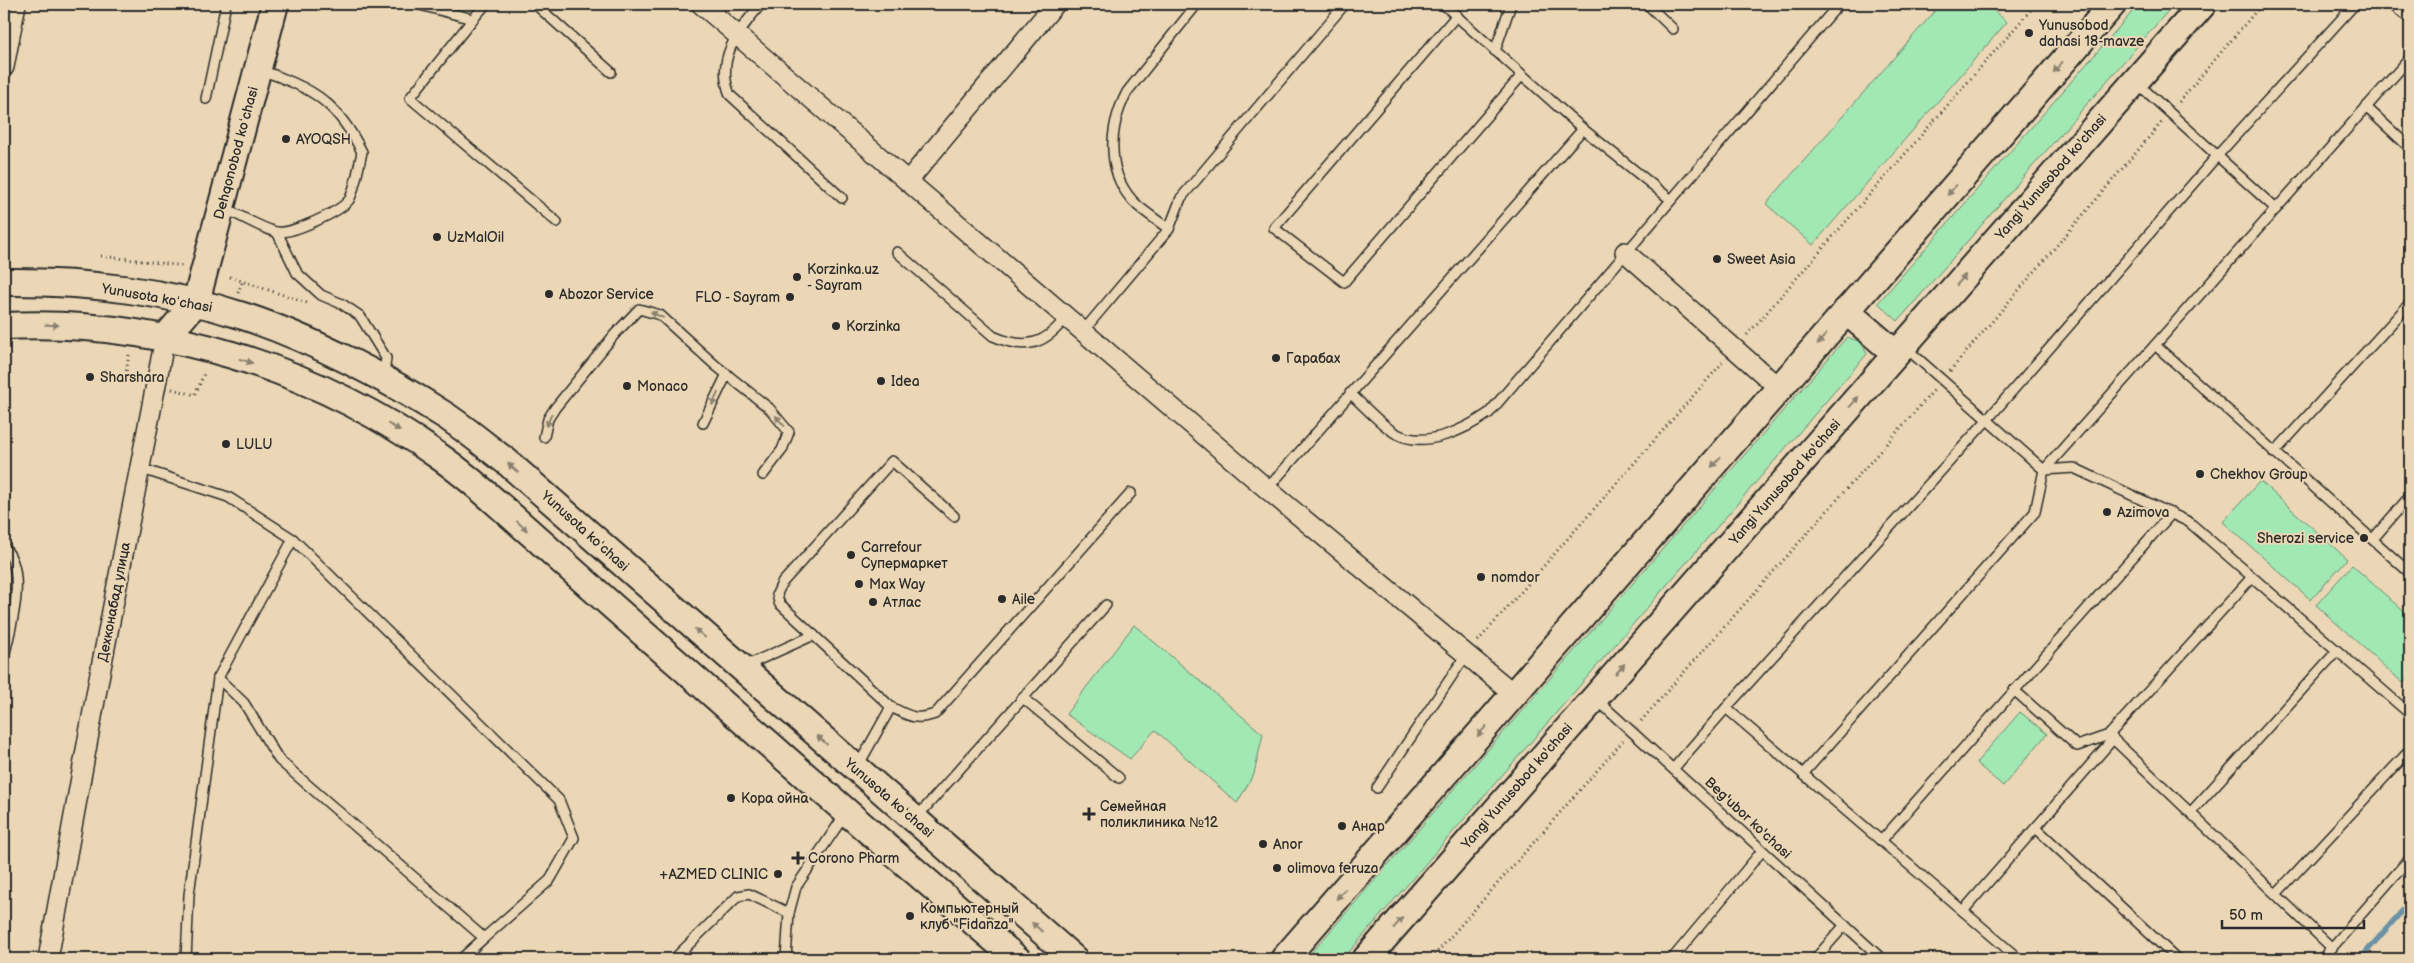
<svg xmlns="http://www.w3.org/2000/svg" width="2414" height="963" font-family="'Balsamiq Sans',sans-serif">
  <style>
    .green { fill: #a1e8b5; stroke: #668a70 }
    .lines { fill: none; stroke-linecap: round; stroke-linejoin: round }
    .stream { stroke: #6b91a5; stroke-width: 5.5 }
    .service-casing { stroke: #2b2b2b; stroke-width: 12 }
    .minor-casing { stroke: #2b2b2b; stroke-width: 22 }
    .secondary-casing { stroke: #2b2b2b; stroke-width: 30 }
    .path { stroke: #2b2b2b; stroke-width: 3; stroke-dasharray: 1 4; stroke-linecap: butt }
    .service { stroke: #ebd7b5; stroke-width: 9 }
    .minor { stroke: #ebd7b5; stroke-width: 19 }
    .secondary { stroke: #ebd7b5; stroke-width: 26 }
    .oneway { fill: #8b8170 }
    .poi-dot { fill: #2b2b2b; stroke: #ebd7b5; stroke-width: 2 }
    .labels { text-anchor: middle; dominant-baseline: central; stroke-width: 4; stroke-linejoin: round; paint-order: stroke }
    .poi-label { font-size: 14px; fill: #2b2b2b; stroke: #ebd7b5; text-anchor: start }
    .street-label { font-size: 14px; fill: #2b2b2b; stroke: #ebd7b5 }
  </style>
  <rect width="100%" height="100%" fill="#ebd7b5"/>
  <filter id="ink" filterUnits="userSpaceOnUse"><feTurbulence type="fractalNoise" baseFrequency=".02" numOctaves="2"/><feDisplacementMap in="SourceGraphic" scale="10" xChannelSelector="R" yChannelSelector="G"/><feConvolveMatrix kernelMatrix="1 2 1 2 8 2 1 2 1" color-interpolation-filters="sRGB"/></filter>
  <g filter="url(#ink)">
    <g class="green">
      <path d="M1941,4H1986L2007,22L1813,245L1766,204Z"/>
      <path d="M2139,4H2174L1898,321L1878,303Z"/>
      <path d="M1847,337L1861,342L1867,354L1343,959H1306Z"/>
      <path d="M2260,481L2347,559L2311,600L2223,522Z"/>
      <path d="M2352,565L2410,617V675L2403,683L2316,605Z"/>
      <path d="M1134,625L1263,734L1254,774L1237,803L1155,730L1130,759L1066,714Z"/>
      <path d="M2020,712L2047,734L2003,786L1976,763Z"/>
    </g>
    <g class="lines">
      <path class="stream" d="M2360,959L2410,902"/>
      <defs>
        <g id="service">
          <path d="M416,4L473,19L410,98L557,222"/>
          <path d="M535,4L611,72"/>
          <path d="M761,4C739,31 715,57 730,95L842,198"/>
          <path d="M1443,4L1583,129"/>
          <path d="M1647,4L1673,29"/>
          <path d="M2391,4L2410,19"/>
          <path d="M1457,15L1274,228L1344,282L1522,75"/>
          <path d="M473,19L486,4"/>
          <path d="M1495,51L1511,4"/>
          <path d="M2137,83L2276,209"/>
          <path d="M206,99L226,4"/>
          <path d="M2366,107L2410,148"/>
          <path d="M223,208C240,215 258,227 276,232C290,235 340,212 349,200C354,193 360,161 362,152C353,134 340,114 324,101C309,88 279,76 260,70"/>
          <path d="M1169,229C1159,222 1148,214 1138,206C1105,176 1108,128 1127,92L1197,4"/>
          <path d="M277,232L297,273L321,295L342,304L360,316L386,358L384,375"/>
          <path d="M897,252L993,336C1027,351 1046,344 1067,316"/>
          <path d="M1084,330L1169,229L1181,198L1345,4"/>
          <path d="M2155,345L2410,573"/>
          <path d="M1906,348L2044,470L2074,468L2189,522L2410,714"/>
          <path d="M1350,393C1362,404 1384,428 1397,434C1426,449 1466,429 1489,413L1839,4"/>
          <path d="M703,423L727,374"/>
          <path d="M544,437L548,419L555,408L615,334L639,309L660,315L715,365L769,408L789,432L782,450L763,475"/>
          <path d="M2274,453L2410,303"/>
          <path d="M139,468L228,497L293,539"/>
          <path d="M1267,489L1583,129L1670,199"/>
          <path d="M954,516L892,461L782,583L777,594L779,603L891,707C909,716 915,721 935,714L1131,493"/>
          <path d="M2373,539L2410,496"/>
          <path d="M4,547C28,572 11,627 4,657"/>
          <path d="M745,666L814,635"/>
          <path d="M218,678L244,703L279,760L484,938L461,959"/>
          <path d="M2014,690L2077,746L2109,735L2332,948"/>
          <path d="M1023,698L1119,778"/>
          <path d="M1597,700L1882,959"/>
          <path d="M1726,708L1987,420L2217,156L2355,4"/>
          <path d="M2109,735L2252,577"/>
          <path d="M858,766L891,707"/>
          <path d="M1674,768L1726,708L1963,911"/>
          <path d="M1803,774L2035,512L2044,470L2410,58"/>
          <path d="M1377,788L1466,655"/>
          <path d="M2191,812L2337,651"/>
          <path d="M916,818L1106,605"/>
          <path d="M2036,828L2177,959"/>
          <path d="M1881,841L2172,513"/>
          <path d="M2277,893L2410,750"/>
          <path d="M186,959L189,895L218,678L293,539L559,800L574,838L550,880L484,938"/>
          <path d="M674,959L738,896L749,894L789,913"/>
          <path d="M786,959L789,913L796,887L846,813"/>
          <path d="M1672,959L1762,851"/>
          <path d="M1815,959L1845,925"/>
          <path d="M2019,959L1963,911L2113,739"/>
          <path d="M2322,959L2410,858"/>
        </g>
        <g id="minor">
          <path d="M701,4L1267,489L1514,694"/>
          <path d="M4,67L16,4"/>
          <path d="M908,181L1055,4"/>
          <path d="M1625,252L1779,388"/>
          <path d="M48,959L100,673L165,338"/>
        </g>
        <g id="secondary">
          <path d="M4,282C83,281 168,291 243,316C310,338 387,378 446,416C467,430 487,447 507,462L1074,959"/>
          <path d="M1846,311L1896,354"/>
          <path d="M4,326C157,318 315,368 440,457C473,480 503,509 534,536C583,580 632,624 682,667C793,766 905,863 1017,959"/>
          <path d="M165,338L196,302L275,4"/>
          <path d="M1284,959L2113,4"/>
          <path d="M1366,959L2203,4"/>
        </g>
      </defs>
      <use href="#service" class="service-casing"/>
      <use href="#minor" class="minor-casing"/>
      <use href="#secondary" class="secondary-casing"/>
      <g class="path">
        <path d="M2179,102L2262,4"/>
        <path d="M101,256L184,266"/>
        <path d="M230,277L310,304"/>
        <path d="M238,293L243,280"/>
        <path d="M1747,335L2036,4"/>
        <path d="M129,355L125,378L139,381"/>
        <path d="M1950,371L2162,122"/>
        <path d="M172,389L195,395L204,374"/>
        <path d="M1478,641L1723,362"/>
        <path d="M1641,721L1935,389"/>
        <path d="M1431,959L1623,741"/>
      </g>
      <use href="#service" class="service"/>
      <use href="#minor" class="minor"/>
      <use href="#secondary" class="secondary"/>
    </g>
    <defs><path id="oneway-solid" d="M-6-.8H1V-3.2L6.5 0L1 3.2V.8H-6Z" transform="scale(1.25)"/></defs>
    <g class="oneway">
      <use href="#oneway-solid" transform="translate(2058 67) rotate(131)"/>
      <use href="#oneway-solid" transform="translate(1952 190) rotate(131)"/>
      <use href="#oneway-solid" transform="translate(1961 280) rotate(-49)"/>
      <use href="#oneway-solid" transform="translate(657 315) rotate(-155)"/>
      <use href="#oneway-solid" transform="translate(52 325) rotate(1)"/>
      <use href="#oneway-solid" transform="translate(1822 339) rotate(131)"/>
      <use href="#oneway-solid" transform="translate(246 361) rotate(18)"/>
      <use href="#oneway-solid" transform="translate(715 399) rotate(115)"/>
      <use href="#oneway-solid" transform="translate(1854 402) rotate(-49)"/>
      <use href="#oneway-solid" transform="translate(549 420) rotate(112)"/>
      <use href="#oneway-solid" transform="translate(780 421) rotate(-131)"/>
      <use href="#oneway-solid" transform="translate(394 427) rotate(29)"/>
      <use href="#oneway-solid" transform="translate(1716 462) rotate(131)"/>
      <use href="#oneway-solid" transform="translate(513 468) rotate(-138)"/>
      <use href="#oneway-solid" transform="translate(522 526) rotate(42)"/>
      <use href="#oneway-solid" transform="translate(700 633) rotate(-139)"/>
      <use href="#oneway-solid" transform="translate(1620 669) rotate(-49)"/>
      <use href="#oneway-solid" transform="translate(1482 731) rotate(131)"/>
      <use href="#oneway-solid" transform="translate(822 740) rotate(-139)"/>
      <use href="#oneway-solid" transform="translate(1341 894) rotate(131)"/>
      <use href="#oneway-solid" transform="translate(1398 923) rotate(-49)"/>
      <use href="#oneway-solid" transform="translate(1037 927) rotate(-139)"/>
    </g>
  </g>
  <g class="poi-dot">
    <circle cx="2029" cy="33" r="5"/>
    <circle cx="286" cy="139" r="5"/>
    <circle cx="437" cy="237" r="5"/>
    <circle cx="1717" cy="259" r="5"/>
    <circle cx="797" cy="277" r="5"/>
    <circle cx="549" cy="294" r="5"/>
    <circle cx="790" cy="297" r="5"/>
    <circle cx="836" cy="326" r="5"/>
    <circle cx="1276" cy="358" r="5"/>
    <circle cx="90" cy="377" r="5"/>
    <circle cx="881" cy="381" r="5"/>
    <circle cx="627" cy="386" r="5"/>
    <circle cx="226" cy="444" r="5"/>
    <circle cx="2200" cy="474" r="5"/>
    <circle cx="2107" cy="512" r="5"/>
    <circle cx="2364" cy="538" r="5"/>
    <circle cx="851" cy="555" r="5"/>
    <circle cx="1481" cy="577" r="5"/>
    <circle cx="859" cy="584" r="5"/>
    <circle cx="1002" cy="599" r="5"/>
    <circle cx="873" cy="602" r="5"/>
    <circle cx="731" cy="798" r="5"/>
    <path d="M1086.5 806.5h5v5h5v5h-5v5h-5v-5h-5v-5h5z"/>
    <circle cx="1342" cy="826" r="5"/>
    <circle cx="1263" cy="844" r="5"/>
    <path d="M795.5 850.5h5v5h5v5h-5v5h-5v-5h-5v-5h5z"/>
    <circle cx="1277" cy="868" r="5"/>
    <circle cx="778" cy="874" r="5"/>
    <circle cx="910" cy="916" r="5"/>
  </g>
  <g class="labels">
    <g class="poi-label">
      <text x="2039" y="25">Yunusobod<tspan x="2039" dy="16">dahasi 18-mavze</tspan></text>
      <text x="296" y="139">AYOQSH</text>
      <text x="447" y="237">UzMalOil</text>
      <text x="1727" y="259">Sweet Asia</text>
      <text x="807" y="269">Korzinka.uz<tspan x="807" dy="16">- Sayram</tspan></text>
      <text x="559" y="294">Abozor Service</text>
      <text x="780" y="297" text-anchor="end">FLO - Sayram</text>
      <text x="846" y="326">Korzinka</text>
      <text x="1286" y="358">Гарабах</text>
      <text x="100" y="377">Sharshara</text>
      <text x="891" y="381">Idea</text>
      <text x="637" y="386">Monaco</text>
      <text x="236" y="444">LULU</text>
      <text x="2210" y="474">Chekhov Group</text>
      <text x="2117" y="512">Azimova</text>
      <text x="2354" y="538" text-anchor="end">Sherozi service</text>
      <text x="861" y="547">Carrefour<tspan x="861" dy="16">Супермаркет</tspan></text>
      <text x="1491" y="577">nomdor</text>
      <text x="869" y="584">Max Way</text>
      <text x="1012" y="599">Aile</text>
      <text x="883" y="602">Атлас</text>
      <text x="741" y="798">Кора ойна</text>
      <text x="1100" y="806">Семейная<tspan x="1100" dy="16">поликлиника №12</tspan></text>
      <text x="1352" y="826">Анар</text>
      <text x="1273" y="844">Anor</text>
      <text x="808" y="858">Corono Pharm</text>
      <text x="1287" y="868">olimova feruza</text>
      <text x="768" y="874" text-anchor="end">+AZMED CLINIC</text>
      <text x="920" y="908">Компьютерный<tspan x="920" dy="16">клуб "Fidanza"</tspan></text>
    </g>
    <g class="street-label">
      <text transform="translate(236 153) rotate(-75)">Dehqonobod koʻchasi</text>
      <text transform="translate(2051 177) rotate(-49)">Yangi Yunusobod ko'chasi</text>
      <text transform="translate(157 298) rotate(10)">Yunusota koʻchasi</text>
      <text transform="translate(1785 482) rotate(-49)">Yangi Yunusobod ko'chasi</text>
      <text transform="translate(585 531) rotate(42)">Yunusota koʻchasi</text>
      <text transform="translate(114 602) rotate(-79)">Дехконабад улица</text>
      <text transform="translate(1517 786) rotate(-49)">Yangi Yunusobod ko'chasi</text>
      <text transform="translate(889 798) rotate(41)">Yunusota koʻchasi</text>
      <text transform="translate(1748 818) rotate(43)">Beg'ubor ko'chasi</text>
    </g>
  </g>
  <rect width="2414" height="963" fill="none" stroke="#ebd7b5" stroke-width="20"/>
  <rect x="10" y="10" width="2394" height="943" fill="none" stroke="#2b2b2b" stroke-width="2" filter="url(#ink)"/>
  <path d="M2222 920v8h142v-8" fill="none" stroke="#2b2b2b" stroke-width="2.5"/>
  <text x="2229" y="920" font-size="15" fill="#2b2b2b" stroke="#ebd7b5" stroke-width="4" paint-order="stroke">50 m</text>
</svg>
